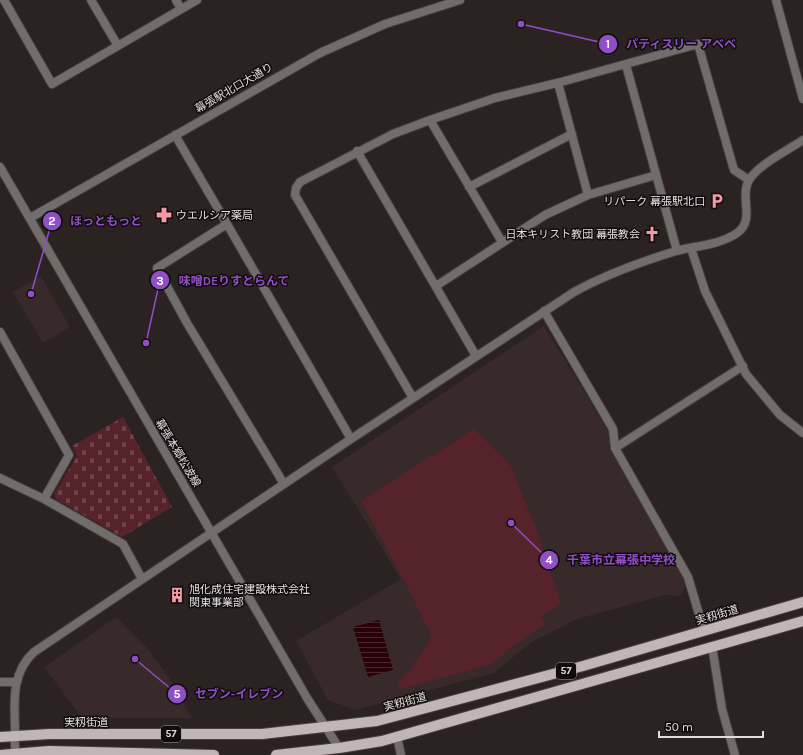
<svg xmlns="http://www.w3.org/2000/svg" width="803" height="755" font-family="Karla,'Noto Sans JP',sans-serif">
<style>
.built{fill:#38292a}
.cemetery{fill:url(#cemetery-stones)}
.pitch{fill:#57232a}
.water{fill:url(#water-rules)}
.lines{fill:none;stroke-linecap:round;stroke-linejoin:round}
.minor-casing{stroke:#484040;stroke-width:10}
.tertiary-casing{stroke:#484040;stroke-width:10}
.primary-casing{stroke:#484040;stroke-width:12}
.minor{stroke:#726d6d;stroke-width:8}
.tertiary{stroke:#726d6d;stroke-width:8}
.primary{stroke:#c1b6b6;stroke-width:10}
.labels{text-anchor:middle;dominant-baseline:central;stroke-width:3;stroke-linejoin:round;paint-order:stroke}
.shield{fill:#110c0d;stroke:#a49e9f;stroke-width:1}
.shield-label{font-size:10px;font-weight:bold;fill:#e3dddd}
.street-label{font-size:11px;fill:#e3dddd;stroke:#110c0d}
.poi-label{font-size:11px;fill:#e3dddd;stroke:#110c0d;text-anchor:end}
.leader{fill:none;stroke:#904fc5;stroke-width:1.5}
.callout-dot{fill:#904fc5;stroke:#110c0d;stroke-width:1.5}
.mark-label{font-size:12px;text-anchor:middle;font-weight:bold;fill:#fff}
.callout-label{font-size:12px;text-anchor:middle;font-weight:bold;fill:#904fc5;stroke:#110c0d;stroke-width:3;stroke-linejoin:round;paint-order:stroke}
</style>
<defs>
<pattern id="cemetery-stones" width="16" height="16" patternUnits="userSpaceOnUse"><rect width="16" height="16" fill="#57232a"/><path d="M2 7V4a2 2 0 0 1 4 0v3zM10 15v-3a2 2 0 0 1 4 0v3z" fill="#6f4248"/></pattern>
<pattern id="water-rules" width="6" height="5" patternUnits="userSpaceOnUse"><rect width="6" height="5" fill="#280208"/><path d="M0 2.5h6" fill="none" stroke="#47262c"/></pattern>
</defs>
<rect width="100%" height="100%" fill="#2b2222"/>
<path class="built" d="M41,276l29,51 -27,16 -30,-51z
M544,326l64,104 6,23 74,129 -7,14 -16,-1 -88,24 -45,23 -38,31 -139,37 -27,-10 -32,-59 105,-62 -69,-112z
M116,617l32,32 22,30 22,39h-110l-38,-51z"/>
<path class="cemetery" d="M123,417l49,90 -50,30 -66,-38 -2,-5 23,-38 -5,-10z"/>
<path class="pitch" d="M474,429l37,37 26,65 24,73 -20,12 4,9 -20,12 -35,28 -90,24 -2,-4 7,-13 7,-2 1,-7 4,-1 14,-26 -25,-52 -45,-83z"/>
<path class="water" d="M379,620l14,50 -25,7 -15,-50z"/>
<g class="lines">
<defs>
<path id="minor" d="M4,0l48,84 145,-84
M91,0l27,46
M176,0l5,9
M776,0l27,99
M626,65l51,186
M558,83l30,112
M430,120l72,122
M175,135l52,89 -70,44 30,55 97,161
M357,151l119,205
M469,187l103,-53
M227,224l124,215
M691,248l14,43 41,83 34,41 23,18
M436,286l109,-71 43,-20 68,-20
M544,311l69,118 2,19 73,129 16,54
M0,332l69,123 -25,44
M413,398l-118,-203 1,-7 4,-6 93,-48 37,-14 65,-22 66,-16 137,-38 36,126 15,10
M615,448l128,-82
M0,478l44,21 79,45 19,35
M712,646l10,63 13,46
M0,682h16
M397,737l4,18
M16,755c-2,-9 -1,-19 -1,-28 -1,-27 -3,-55 19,-75l317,-213 223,-147c33,-18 66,-30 102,-41 19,-5 44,-6 61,-18 19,-13 2,-36 12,-53 9,-15 39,-30 54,-40"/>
<path id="tertiary" d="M0,167l307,531 32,50
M30,218l290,-165 65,-29 75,-24"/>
<path id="primary" d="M0,737l50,-3h212l115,-13 206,-55 220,-64
M0,755l49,-4 165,4
M276,755l63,-7 43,-7 421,-120"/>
</defs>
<use href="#minor" class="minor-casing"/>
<use href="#tertiary" class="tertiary-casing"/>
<use href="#primary" class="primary-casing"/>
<use href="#minor" class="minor"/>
<use href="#tertiary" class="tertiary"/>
<use href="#primary" class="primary"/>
</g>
<defs>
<symbol id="parking-bare" viewBox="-9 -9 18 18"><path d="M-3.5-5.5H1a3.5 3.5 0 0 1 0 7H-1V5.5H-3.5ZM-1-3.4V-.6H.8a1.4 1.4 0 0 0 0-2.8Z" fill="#f49aa2" stroke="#110c0d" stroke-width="2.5" paint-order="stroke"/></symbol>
<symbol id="pharmacy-bare" viewBox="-9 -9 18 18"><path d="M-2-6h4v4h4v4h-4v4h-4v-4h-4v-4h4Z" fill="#f49aa2" stroke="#110c0d" stroke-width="2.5" paint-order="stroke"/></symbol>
<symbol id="church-bare" viewBox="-9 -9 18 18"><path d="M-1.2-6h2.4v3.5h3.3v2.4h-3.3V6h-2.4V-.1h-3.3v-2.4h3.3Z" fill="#f49aa2" stroke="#110c0d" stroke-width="2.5" paint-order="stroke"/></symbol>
<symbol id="building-bare" viewBox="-9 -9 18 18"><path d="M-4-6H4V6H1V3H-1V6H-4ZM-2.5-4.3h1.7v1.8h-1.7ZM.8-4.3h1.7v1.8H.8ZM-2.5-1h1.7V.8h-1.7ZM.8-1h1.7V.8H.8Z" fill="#f49aa2" stroke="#110c0d" stroke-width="2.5" paint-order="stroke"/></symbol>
</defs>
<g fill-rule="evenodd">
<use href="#parking-bare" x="706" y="190" width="22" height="22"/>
<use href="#pharmacy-bare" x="153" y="204" width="22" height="22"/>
<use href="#church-bare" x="641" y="223" width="22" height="22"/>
<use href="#building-bare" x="166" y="584" width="22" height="22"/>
</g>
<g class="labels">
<g class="shield">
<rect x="556" y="663" width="20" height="16" rx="3"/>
<rect x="161" y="726" width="20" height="16" rx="3"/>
</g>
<g class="shield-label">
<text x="566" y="671">57</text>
<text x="171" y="734">57</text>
</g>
<g class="street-label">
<text transform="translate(234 88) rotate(-30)">幕張駅北口大通り</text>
<text transform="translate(178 453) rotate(59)">幕張本郷松波線</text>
<text transform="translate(717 615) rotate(-16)">実籾街道</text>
<text transform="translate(405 702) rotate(-15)">実籾街道</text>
<text x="86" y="722">実籾街道</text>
</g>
<g class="poi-label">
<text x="705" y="201">リパーク 幕張駅北口</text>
<text x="176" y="215" text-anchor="start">ウエルシア薬局</text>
<text x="640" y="234">日本キリスト教団 幕張教会</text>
<text x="189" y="589" text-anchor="start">旭化成住宅建設株式会社<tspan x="189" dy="13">関東事業部</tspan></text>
</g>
</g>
<path class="leader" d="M521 24L608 44M31 294L52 221M146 343L160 280M511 523L549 560M135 659L177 694"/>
<g class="callout-dot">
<circle cx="521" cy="24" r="4"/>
<circle cx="31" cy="294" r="4"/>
<circle cx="146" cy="343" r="4"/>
<circle cx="511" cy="523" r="4"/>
<circle cx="135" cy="659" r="4"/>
<circle cx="608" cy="44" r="10"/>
<circle cx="52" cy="221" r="10"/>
<circle cx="160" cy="280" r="10"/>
<circle cx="549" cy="560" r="10"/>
<circle cx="177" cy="694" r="10"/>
</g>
<g class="mark-label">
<text x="608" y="48">1</text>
<text x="52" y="225">2</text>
<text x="160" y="285">3</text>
<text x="549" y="564">4</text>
<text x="177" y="698">5</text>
</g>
<g class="callout-label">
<text x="681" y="48">パティスリー アベベ</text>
<text x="106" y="225">ほっともっと</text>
<text x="234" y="285">味噌DEりすとらんて</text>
<text x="621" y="564">千葉市立幕張中学校</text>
<text x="239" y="698">セブン-イレブン</text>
</g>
<path d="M659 731v6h104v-6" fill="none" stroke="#e3dddd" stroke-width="2"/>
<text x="665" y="731" font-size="12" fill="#e3dddd" stroke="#110c0d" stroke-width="3" paint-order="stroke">50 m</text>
</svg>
